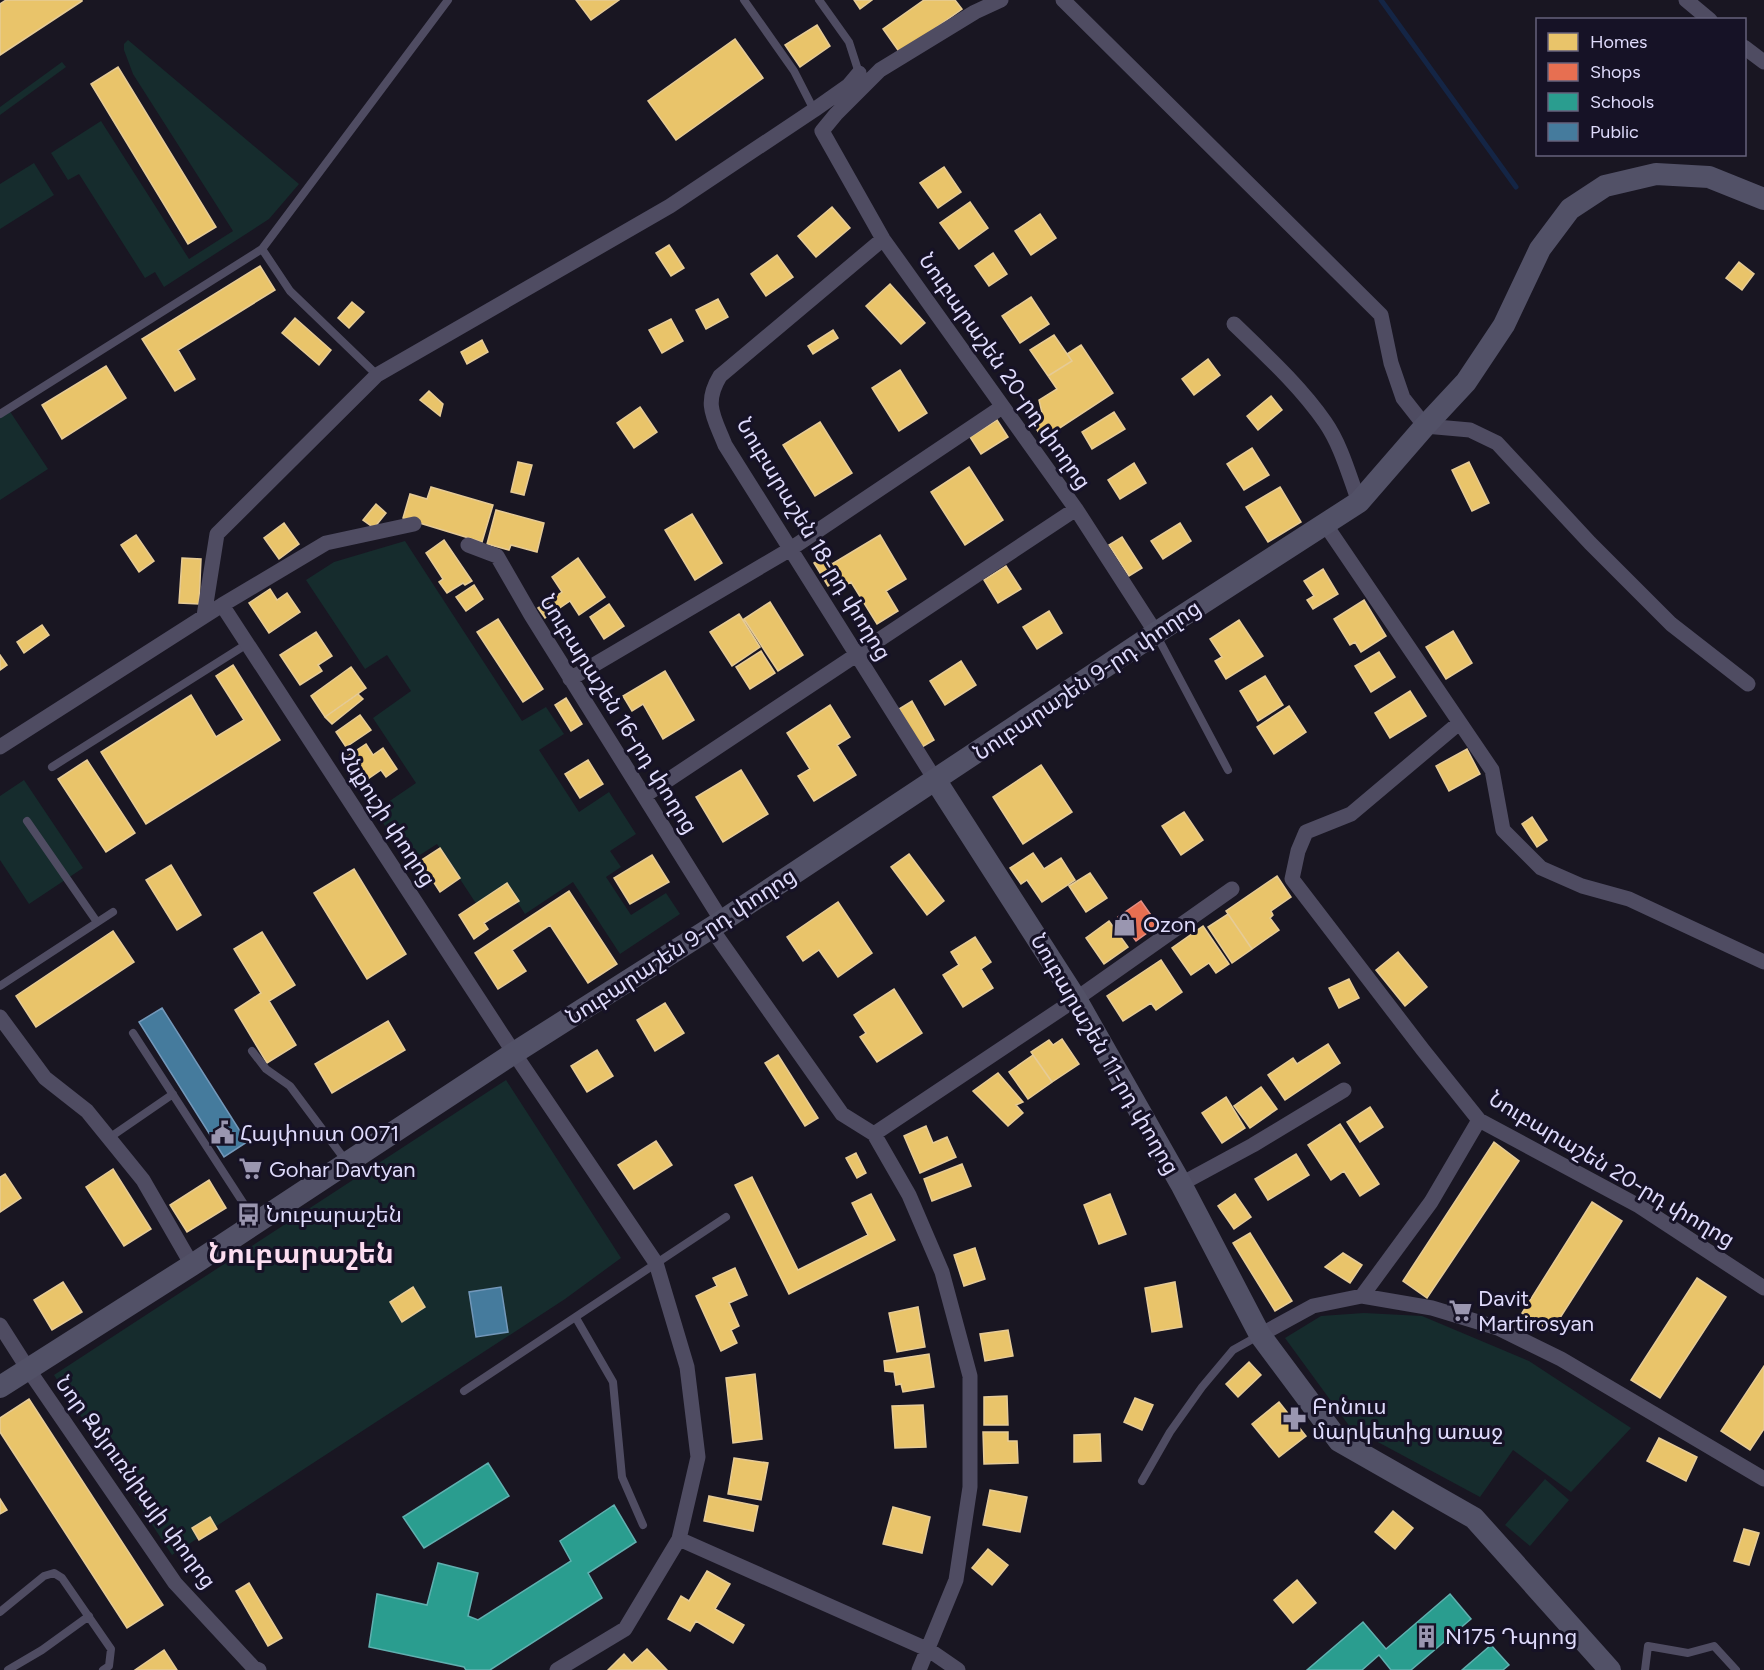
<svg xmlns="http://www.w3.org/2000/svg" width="1764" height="1670" font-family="Figtree,'Noto Sans Armenian',sans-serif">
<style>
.green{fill:#162c2d}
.homes{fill:#e9c46a;stroke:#e6cb96;stroke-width:1.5}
.shops{fill:#e76f51;stroke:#e58f84;stroke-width:1.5}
.schools{fill:#2a9d8f;stroke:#60b0b0;stroke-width:1.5}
.public{fill:#457b9d;stroke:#7398ba;stroke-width:1.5}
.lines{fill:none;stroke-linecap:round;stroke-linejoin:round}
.stream{stroke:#142545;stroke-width:5}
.lane{stroke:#4f4c62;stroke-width:8}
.street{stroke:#4f4c62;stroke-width:15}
.secondary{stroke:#525167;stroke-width:22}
.labels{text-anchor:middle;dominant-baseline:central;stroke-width:6;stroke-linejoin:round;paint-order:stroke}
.street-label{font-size:22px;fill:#dfdbfc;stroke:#161226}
.poi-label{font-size:22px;fill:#dfdbfc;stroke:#161226;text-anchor:start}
.district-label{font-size:28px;font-weight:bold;fill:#fcddf0;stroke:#161226}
</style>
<rect width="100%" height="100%" fill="#191622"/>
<path class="green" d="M128,40l171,144 -30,35 -105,68 -9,-15 -10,6 -66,-104 -11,6 -17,-27 50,-32 88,138 44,-28 -100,-157 -9,-24v-6z
M62,62l4,5 -66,48v-8z
M34,163l20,32 -54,34v-45z
M9,410l39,59 -48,31v-84z
M405,541l117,180 24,-14 18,27 -25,16 40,62 30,-20 27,42 -26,17 11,16 -15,10 25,38 35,-22 14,21 -60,40 -47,-72 -48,32 -18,-28 -30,19 -40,-61 -28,18 -34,-51 41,-28 -43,-65 38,-27 -24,-36 -22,14 -59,-89 28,-18z
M24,780l59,88 -54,36 -29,-44v-64z
M506,1080l115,178 -56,41 -393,256 -118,-180z
M1364,1313l58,3 107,45 102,67 -60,64 -58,-42 -33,47 -130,-70 -65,-89 36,-22z
M1545,1479l24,21 -39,46 -25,-21z"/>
<path class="homes" d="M6,0h76v1l-82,54v-51z
M576,0h43l-28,20z
M854,0h18l-12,9z
M924,0h31l7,9 -62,44 -17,-24z
M817,25l13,21 -30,21 -15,-22z
M735,39l28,39 -87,62 -28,-39z
M118,67l98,160 -28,17 -97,-160z
M944,167l17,25 -23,16 -18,-25z
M970,202l18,26 -29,21 -19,-26z
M832,207l18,21 -34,29 -18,-21z
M1040,214l16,24 -25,17 -16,-24z
M669,245l15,23 -13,8 -15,-23z
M993,253l14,21 -18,12 -14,-20z
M777,255l16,22 -27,19 -15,-22z
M1739,262l15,12 -12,16 -16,-12z
M260,266l15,24 -97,60 17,29 -20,12 -33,-52z
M890,284l35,39 -24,21 -35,-38z
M1031,297l18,27 -29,19 -18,-27z
M718,299l10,18 -22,12 -10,-19z
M352,302l12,10 -15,16 -11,-10z
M295,318l36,32 -12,15 -37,-32z
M671,319l12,22 -21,12 -13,-23z
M833,330l5,8 -25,16 -5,-8z
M1054,335l18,26 -24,15 -18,-26z
M482,340l6,12 -21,12 -6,-12z
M1081,345l32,48 -70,46 -10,-15 10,-7 -4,-17 18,-11 -9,-13 24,-15 -5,-7z
M1208,359l12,16 -26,20 -12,-16z
M106,366l20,32 -64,41 -20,-34z
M900,370l27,43 -28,18 -27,-43z
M429,391l14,13 -3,12 -20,-16z
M1271,396l11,14 -24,20 -11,-14z
M640,407l17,25 -23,16 -17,-25z
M1114,412l11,17 -33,20 -10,-17z
M997,420l11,17 -27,17 -11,-17z
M820,422l32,51 -37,23 -32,-51z
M1252,448l17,27 -25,15 -17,-26z
M518,462l14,3 -8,30 -13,-3z
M1469,462l20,41 -17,8 -20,-41z
M1134,463l12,20 -26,16 -12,-19z
M969,467l34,53 -38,25 -34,-53z
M431,487l62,18 -11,37 -79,-24 7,-24 17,5z
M1280,487l21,35 -33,20 -22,-35z
M376,504l10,9 -12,15 -11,-8z
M496,510l48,13 -7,29 -26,-7 -2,5 -22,-6z
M692,514l30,49 -27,17 -30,-50z
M284,523l15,21 -20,15 -15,-21z
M1180,523l11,18 -28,18 -12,-18z
M136,535l18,26 -15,11 -18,-27z
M880,535l26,44 -20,12 12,20 -21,13 -26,-42 -7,4 -4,-7 -12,7 -14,-23 8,-5 10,6z
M1122,537l20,31 -13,8 -20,-31z
M444,540l28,41 -7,4 -2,-2 -16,10 -8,-11 4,-3 -17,-26z
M182,558l19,1 -2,45 -20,-1z
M578,558l27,39 -26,18 -9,-14 -25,17 -7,-10 24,-16 -10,-15z
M1006,566l15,23 -23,14 -14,-23z
M1323,569l15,25 -25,15 -6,-9 7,-4 -10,-15z
M474,585l9,14 -17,12 -10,-14z
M270,589l7,11 10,-7 13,19 -31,21 -20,-30z
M1364,600l22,36 -25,16 -6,-10 -5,3 -16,-26z
M770,602l33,53 -25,16 -34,-52z
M609,604l15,22 -20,13 -14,-22z
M1049,611l13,22 -25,16 -14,-22z
M739,614l21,33 -28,19 -22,-34z
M498,619l45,70 -20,13 -46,-70z
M1239,620l24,36 -37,23 -11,-18 7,-4 -12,-18z
M42,625l7,10 -25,18 -7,-11z
M1453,631l19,32 -26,16 -20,-32z
M316,632l16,24 -14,9 4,6 -22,14 -20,-30z
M761,651l14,22 -25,16 -14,-22z
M1379,652l16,25 -24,15 -16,-26z
M0,655l7,10 -7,5z
M961,661l15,24 -31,20 -15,-24z
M233,665l47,75 -134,84 -45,-72 90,-57 25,42 28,-17 -28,-44z
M351,667l15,21 -41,29 -14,-21z
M665,671l29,49 -31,19 -20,-35 -11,7 -9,-15z
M1265,676l18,29 -25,16 -18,-30z
M1410,691l16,25 -36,22 -15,-25z
M358,694l5,5 -31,25 -7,-7z
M566,698l16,26 -11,7 -16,-26z
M912,701l22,39 -12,7 -23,-38z
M830,705l20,32 -13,8 19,30 -42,26 -16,-25 12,-7 -23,-36z
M1289,706l17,26 -32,22 -17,-27z
M360,715l11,15 -25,17 -10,-15z
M366,744l7,11 10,-7 14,21 -11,8 -5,-7 -19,13 -17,-25z
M1467,749l13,25 -31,17 -13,-25z
M87,760l48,73 -29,19 -48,-73z
M588,760l15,24 -23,14 -15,-24z
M1041,765l31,47 -49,32 -30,-47z
M741,770l27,44 -45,28 -27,-45z
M1184,812l19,28 -22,15 -19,-29z
M1532,817l15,23 -10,7 -15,-23z
M440,848l20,30 -20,14 -20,-31z
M1033,853l11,16 17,-11 14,22 -33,22 -15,-22 -6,4 -11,-16z
M909,854l35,47 -17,14 -36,-48z
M652,855l17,27 -39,22 -16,-26z
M171,865l30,50 -24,15 -31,-50z
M354,869l52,85 -39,25 -53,-86z
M1090,873l17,25 -21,14 -17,-26z
M1277,876l14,21 -20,14 2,4 -3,3 9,12 -27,19 -26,-38z
M507,883l12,18 -35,22 4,6 -14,10 -15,-24z
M569,891l48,73 -29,19 -38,-58 -38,25 14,21 -28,18 -23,-36z
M838,902l34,51 -34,24 -19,-27 -16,11 -16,-24z
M1228,914l24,35 -20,14 -24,-36z
M1109,921l19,26 -24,17 -18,-26z
M1203,926l26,38 -13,9 -7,-10 -18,12 -19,-27z
M113,931l21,31 -98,65 -20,-31z
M262,932l33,53 -26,16 27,44 -29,18 -32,-53 26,-17 -27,-44z
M975,937l16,25 -10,7 12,19 -30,19 -20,-32 16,-10 -8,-13z
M1398,952l29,35 -22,19 -29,-36z
M1161,960l21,32 -26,18 -5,-7 -28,18 -16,-25z
M1349,979l10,19 -20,10 -10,-20z
M894,989l28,44 -45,29 -17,-25 6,-4 -12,-18z
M665,1003l19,30 -29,18 -18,-31z
M388,1021l17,29 -73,43 -17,-29z
M1062,1039l17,25 -27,18 -21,-30 18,-12 4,5z
M1328,1044l12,19 -55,37 -17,-25 25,-17 4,6z
M597,1050l16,26 -26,16 -16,-26z
M778,1055l40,63 -13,8 -40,-63z
M1033,1055l19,27 -24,17 -19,-27z
M998,1073l25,29 -7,3 7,8 -15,13 -35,-35z
M1261,1087l16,22 -27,19 -16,-22z
M1226,1097l19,31 -23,15 -20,-30z
M1370,1107l13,20 -23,15 -13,-20z
M1340,1124l39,60 -19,12 -16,-25 -13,9 -23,-35z
M926,1126l7,17 14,-6 9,20 -36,16 -16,-37z
M656,1141l16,24 -38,24 -16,-24z
M1494,1142l25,19 -92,137 -24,-17z
M856,1153l10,20 -9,5 -11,-20z
M1296,1154l13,21 -41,25 -13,-21z
M962,1164l9,22 -39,15 -8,-22z
M113,1169l38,60 -27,17 -38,-59z
M5,1174l16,24 -21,14v-35z
M752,1177l46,93 70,-35 -16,-32 19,-9 24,46 -106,54 -54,-109z
M209,1180l17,28 -39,24 -17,-27z
M1110,1194l16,40 -27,10 -15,-39z
M1235,1194l16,23 -17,12 -16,-23z
M1592,1202l30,19 -71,111 -29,-19z
M1250,1233l42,68 -17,10 -42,-68z
M975,1248l10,31 -21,7 -10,-31z
M1343,1253l19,12 -12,18 -25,-16z
M735,1268l12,27 -18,8 10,23 -8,4 6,13 -16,8 -25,-55 21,-10 -4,-8z
M1697,1278l29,19 -66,101 -29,-18z
M63,1282l19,30 -30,18 -18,-30z
M1175,1282l7,45 -30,5 -7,-44z
M413,1287l12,20 -23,15 -12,-20z
M918,1307l7,40 -28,5 -8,-39z
M1008,1330l5,26 -28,5 -5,-27z
M929,1354l5,33 -31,5 -2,-8 -5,1 -2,-13 -9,-1 -1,-10z
M1249,1362l12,13 -23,22 -12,-13z
M1764,1366v63l-14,21 -29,-19z
M755,1374l7,65 -29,4 -7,-65z
M1007,1396l1,29h-24v-28z
M1135,1398l18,7 -11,25 -18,-8z
M29,1399l134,206 -36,23 -127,-196v-14z
M1279,1402l27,34 -27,21 -27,-33z
M923,1405l3,42 -31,1 -3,-42z
M983,1432h25v9h9l1,22 -34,1z
M1100,1434l1,27 -27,1v-27z
M1659,1438l38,19 -11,24 -39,-20z
M734,1458l34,5 -7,37 -33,-6z
M990,1490l37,7 -7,35 -37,-7z
M709,1496l49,10 -5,25 -49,-10z
M0,1499l7,11 -7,4z
M893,1507l37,10 -8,36 -39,-9z
M1393,1511l20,17 -18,21 -20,-17z
M210,1517l7,12 -18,11 -7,-12z
M1744,1529l15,4 -10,32 -15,-4z
M988,1549l20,16 -16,20 -20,-17z
M707,1571l23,13 -15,25 29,16 -11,18 -37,-22 -6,10 -22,-12 13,-23 8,5z
M1297,1580l19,23 -23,20 -19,-23z
M249,1583l33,55 -14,8 -32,-55z
M647,1649l20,21h-59l16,-16 8,9z
M164,1650l13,20h-42z"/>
<path class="shops" d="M1141,901l17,24 -22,16 -18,-24z"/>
<path class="schools" d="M488,1463l21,33 -85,52 -21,-31z
M614,1505l22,37 -48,31 14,25 -112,72h-24l-2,-3 -95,-20 8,-53 50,11 11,-42 40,10 -10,43 10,4 93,-59 -11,-20z
M1450,1594l21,25 -60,51h-20l-12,-15 -17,15h-55l56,-48 23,27z
M1491,1645l18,20 -6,5h-41z"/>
<path class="public" d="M162,1008l85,134 -23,15 -85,-135z
M501,1287l7,45 -32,5 -7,-45z"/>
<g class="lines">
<path class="stream" d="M1381,0l135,187"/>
<path class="lane" d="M744,0l50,71 20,39
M819,0l30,42 10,31
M262,249l28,42 87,84
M0,414l262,-165 186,-249
M1157,636l71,134
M52,767l195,-123
M27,821l70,101
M0,986l113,-74
M133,1033l122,188
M252,1051l14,18 24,17 56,75
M109,1138l64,-44
M576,1318l37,64 9,95 21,48
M464,1391l262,-174
M1142,1481l28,-49 32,-45 31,-37 25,-14
M0,1612l44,-36 10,-3 8,5 49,71 -2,17 -6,4
M8,1670l34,-20 47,-34
M1645,1670l3,-24 40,7 26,-7 22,24"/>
<path class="street" d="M1001,0l-26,12 -95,58 -44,44 -14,17 61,108 193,270 80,124
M1063,0l318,315 10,48 12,35 22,28 45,4 27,13 93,100 81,81 77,60
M1686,0l24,20
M1744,47l20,15
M883,239l-163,137c-17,28 -6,41 5,69l211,336
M1234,324c32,31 66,62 91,98 16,23 24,53 34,80
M1325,524l167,246 11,60 38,38 41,18 47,13 135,63
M468,545l29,11 34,59 191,306
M222,605l292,448 142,210 31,104 11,90 -19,82 -54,90 -68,41
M204,616l13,-82 160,-159 293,-169 144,-96 34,-24 11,-13
M570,679l219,-129 213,-143
M1459,723l-108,91 -45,18 -8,19 -6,28 131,171 56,70 160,86 125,82
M0,747l222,-142 104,-62 88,-19
M644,796l432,-287
M711,928l131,186 32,20 35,61 33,77 28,104v111l-14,93 -37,90
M0,1017l45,61 42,33 56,69 49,85
M874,1134l202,-135 156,-110
M1181,1184l72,-39 91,-55
M1362,1296l69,-94 48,-82
M0,1325l28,44 147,214 79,85 5,2
M1260,1335l53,-29 49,-10 70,12 66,20 63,31 203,120
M679,1539l250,111 29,20"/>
<path class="secondary" d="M936,781l140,218 105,185 79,151 79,106 135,77 136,152
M0,1387l192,-122 322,-212 208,-132 434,-288 203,-131 66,-76 41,-44 38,-57 36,-76 30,-40 35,-23 51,-12 53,3 55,22"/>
</g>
<defs>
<symbol id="shop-bare" viewBox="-9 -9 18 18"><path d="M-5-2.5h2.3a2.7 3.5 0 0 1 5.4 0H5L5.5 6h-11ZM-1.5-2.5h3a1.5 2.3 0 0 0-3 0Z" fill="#9a96b0" stroke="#161226" stroke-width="2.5" paint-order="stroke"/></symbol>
<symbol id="civic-bare" viewBox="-9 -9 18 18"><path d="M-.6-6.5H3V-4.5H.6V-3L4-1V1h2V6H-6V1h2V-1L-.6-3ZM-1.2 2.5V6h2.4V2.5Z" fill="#9a96b0" stroke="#161226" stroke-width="2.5" paint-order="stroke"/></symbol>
<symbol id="supermarket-bare" viewBox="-9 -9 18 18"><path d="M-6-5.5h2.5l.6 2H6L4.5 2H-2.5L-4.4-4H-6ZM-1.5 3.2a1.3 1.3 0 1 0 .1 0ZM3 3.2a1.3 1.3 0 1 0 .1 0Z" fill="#9a96b0" stroke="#161226" stroke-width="2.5" paint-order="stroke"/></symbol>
<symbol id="bus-bare" viewBox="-9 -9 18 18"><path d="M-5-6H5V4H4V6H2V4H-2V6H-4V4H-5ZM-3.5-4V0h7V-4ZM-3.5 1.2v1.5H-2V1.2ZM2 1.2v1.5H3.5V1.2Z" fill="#9a96b0" stroke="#161226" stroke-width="2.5" paint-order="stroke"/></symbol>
<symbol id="pharmacy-bare" viewBox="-9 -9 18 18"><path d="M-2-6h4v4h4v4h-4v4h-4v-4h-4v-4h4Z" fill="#9a96b0" stroke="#161226" stroke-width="2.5" paint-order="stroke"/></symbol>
<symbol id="building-bare" viewBox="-9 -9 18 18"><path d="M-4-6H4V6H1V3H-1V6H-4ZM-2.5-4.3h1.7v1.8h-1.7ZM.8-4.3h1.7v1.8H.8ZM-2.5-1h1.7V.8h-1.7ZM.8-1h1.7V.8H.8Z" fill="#9a96b0" stroke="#161226" stroke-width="2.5" paint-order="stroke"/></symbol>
</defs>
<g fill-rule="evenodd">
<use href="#shop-bare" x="1108" y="908" width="33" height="33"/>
<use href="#civic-bare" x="206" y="1116" width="33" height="33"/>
<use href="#supermarket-bare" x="234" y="1152" width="33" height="33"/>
<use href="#bus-bare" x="232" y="1198" width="33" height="33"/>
<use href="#supermarket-bare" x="1444" y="1294" width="33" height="33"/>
<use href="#pharmacy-bare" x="1278" y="1402" width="33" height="33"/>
<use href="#building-bare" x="1410" y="1620" width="33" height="33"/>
</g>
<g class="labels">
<g class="street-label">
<text transform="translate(1005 371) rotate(55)">Նուբարաշեն 20-րդ փողոց</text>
<text transform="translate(814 539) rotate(59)">Նուբարաշեն 18-րդ փողոց</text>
<text transform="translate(1087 680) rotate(-34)">Նուբարաշեն 9-րդ փողոց</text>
<text transform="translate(619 714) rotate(58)">Նուբարաշեն 16-րդ փողոց</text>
<text transform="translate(387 817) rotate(57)">Չնքուշի փողոց</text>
<text transform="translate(681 946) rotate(-33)">Նուբարաշեն 9-րդ փողոց</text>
<text transform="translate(1105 1054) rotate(60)">Նուբարաշեն 11-րդ փողոց</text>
<text transform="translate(1612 1169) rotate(31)">Նուբարաշեն 20-րդ փողոց</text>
<text transform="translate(136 1482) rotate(54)">Նոր Զմյուռնիայի փողոց</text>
</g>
<g class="poi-label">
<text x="1143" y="924">Ozon</text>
<text x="240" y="1133">Հայփոստ 0071</text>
<text x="269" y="1169">Gohar Davtyan</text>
<text x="266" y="1214">Նուբարաշեն</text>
<text x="1478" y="1298">Davit<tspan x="1478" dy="25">Martirosyan</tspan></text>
<text x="1312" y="1406">Բոնուս<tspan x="1312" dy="25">մարկետից առաջ</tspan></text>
<text x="1445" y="1636">N175 Դպրոց</text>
</g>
<g class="district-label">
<text x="301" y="1253">Նուբարաշեն</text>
</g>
</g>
<rect x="1536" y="18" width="210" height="138" fill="#161226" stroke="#66627c" stroke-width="1.5"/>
<rect x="1548" y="33" width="30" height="18" fill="#e9c46a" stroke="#66627c" stroke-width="1.5"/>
<text x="1590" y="48" font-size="18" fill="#dfdbfc">Homes</text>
<rect x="1548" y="63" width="30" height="18" fill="#e76f51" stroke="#66627c" stroke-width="1.5"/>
<text x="1590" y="78" font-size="18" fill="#dfdbfc">Shops</text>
<rect x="1548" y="93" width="30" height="18" fill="#2a9d8f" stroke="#66627c" stroke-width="1.5"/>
<text x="1590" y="108" font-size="18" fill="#dfdbfc">Schools</text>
<rect x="1548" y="123" width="30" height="18" fill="#457b9d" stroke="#66627c" stroke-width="1.5"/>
<text x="1590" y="138" font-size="18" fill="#dfdbfc">Public</text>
</svg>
